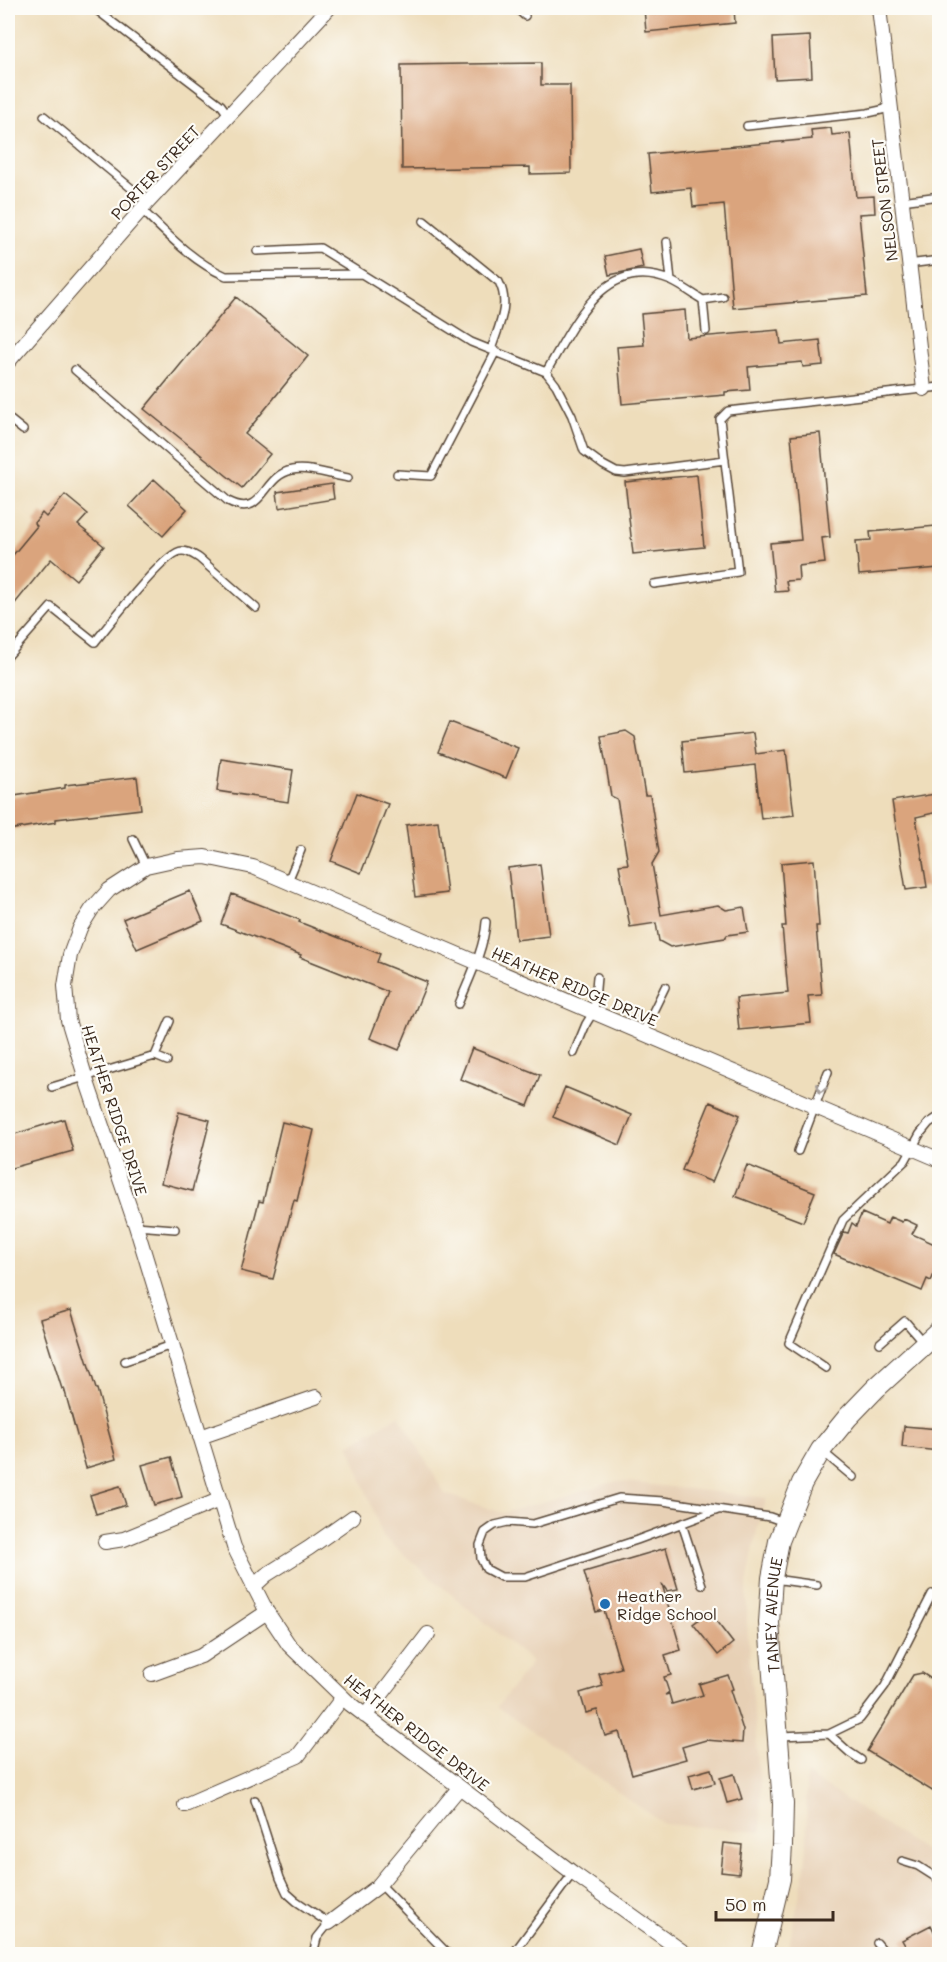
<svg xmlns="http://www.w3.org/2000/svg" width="947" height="1962" font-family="Mali,sans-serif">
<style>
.built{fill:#e7d0b5}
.building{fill:#daa47d}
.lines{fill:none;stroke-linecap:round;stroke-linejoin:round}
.lane-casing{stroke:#564536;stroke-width:10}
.street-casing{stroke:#564536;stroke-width:16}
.secondary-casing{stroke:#564536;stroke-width:22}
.lane{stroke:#fff;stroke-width:7}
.street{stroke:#fff;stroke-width:14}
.secondary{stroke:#fff;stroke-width:20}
.oneway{stroke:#a79f9a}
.poi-dot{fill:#1f6fb2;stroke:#fdfcf7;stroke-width:2}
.labels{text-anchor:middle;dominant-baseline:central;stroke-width:4.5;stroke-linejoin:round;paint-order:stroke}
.street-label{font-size:16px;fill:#3b2a1e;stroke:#fdfcf7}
.poi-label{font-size:16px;fill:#3b2a1e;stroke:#fdfcf7;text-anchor:start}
</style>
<rect width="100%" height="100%" fill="#fdfcf7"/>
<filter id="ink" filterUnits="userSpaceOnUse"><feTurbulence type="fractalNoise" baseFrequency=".0167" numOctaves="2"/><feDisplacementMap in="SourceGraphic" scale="12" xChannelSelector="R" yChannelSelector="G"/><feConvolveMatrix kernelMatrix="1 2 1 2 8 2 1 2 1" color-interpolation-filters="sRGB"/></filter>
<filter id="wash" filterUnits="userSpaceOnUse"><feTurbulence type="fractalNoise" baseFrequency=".008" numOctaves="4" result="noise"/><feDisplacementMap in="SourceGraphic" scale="24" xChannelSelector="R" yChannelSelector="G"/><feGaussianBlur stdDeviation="1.35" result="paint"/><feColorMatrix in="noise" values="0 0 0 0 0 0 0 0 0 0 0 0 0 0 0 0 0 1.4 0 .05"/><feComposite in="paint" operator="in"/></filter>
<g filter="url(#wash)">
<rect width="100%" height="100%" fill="#edb"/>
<path class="built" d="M399,1415l46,79 58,19 114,-32 150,17 -10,32 -10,54v41l13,163 1,44 -97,-8 -167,-117 35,-45 -149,-125 -34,-92z
M806,1774l133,86v94h-152l17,-80 3,-27z"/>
<g id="blocks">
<path class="building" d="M644,8h90l1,15 -89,9z
M810,36l2,41 -37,2 -2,-41z
M541,63v22h29l1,88 -41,1v-7l-128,2 -1,-104z
M831,128l1,7 18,-2 6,64 18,-1 1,17 -16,1 8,82 -134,12 -9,-104 -31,3 -2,-19 -39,4 -4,-38 164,-15 -1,-9z
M639,249l4,19 -34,7 -4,-19z
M236,297l72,59 -63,78 25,20 -28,34 -98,-79z
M685,310l2,28 92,-8 2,14 39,-4 3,25 -20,2 -1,-5 -54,5 2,23 -25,2v3l-103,9 -5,-57 27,-2 -3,-31z
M820,433l10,104 -8,1 3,25 -27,3 1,14 -13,1 2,10 -13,1 -5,-49 31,-3 -10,-104z
M697,475l7,72 -71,7 -8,-72z
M154,479l33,30 -24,27 -34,-30z
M332,484l2,15 -55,9 -2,-16z
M65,495l23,19 -10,11 26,21 -28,34 -25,-21 -43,53v-51l29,-35 -3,-3 8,-10 4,4z
M936,526l1,6h2v36l-80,7 -3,-34 15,-1 -1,-8z
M450,722l68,26 -12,30 -68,-26z
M626,731l9,6 10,58h5l9,57 -7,12 9,51 57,-10 8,5 18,-3 4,25 -21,3 -2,3 -55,9 -11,-6 -3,-18 -26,4 -11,-62 9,-1 -11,-65 -6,-3 -10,-60z
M753,733l3,21 30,-4 8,65 -33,4 -6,-54 -70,8 -3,-32z
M221,759l72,11 -5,32 -71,-11z
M137,777l4,32 -85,10v3l-48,8v-33l57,-9v-3z
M357,793l31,11 -27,69 -30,-12z
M935,794l3,18 -22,5 11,70 -21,3 -14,-89z
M438,821l9,72 -32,4 -9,-72z
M814,860l5,66h-3l6,69 -14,1 3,27 -72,7 -3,-32 52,-5 -6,-67h4l-5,-63z
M540,864l9,72 -33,4 -8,-72z
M190,891l13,30 -66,28 -14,-30z
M232,894l68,26 -1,2 81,32 -3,8 50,20 -28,68 -29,-12 18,-46 -88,-35 1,-2 -80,-31z
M472,1048l68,27 -12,31 -68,-27z
M565,1087l67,28 -12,30 -67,-28z
M710,1102l30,13 -28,67 -30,-12z
M179,1112l31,8 -18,71 -31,-8z
M64,1119l9,32 -65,18v-33z
M282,1122l32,8 -17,71 -3,-1 -21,79 -32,-8 18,-70 4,1z
M747,1165l68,27 -12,30 -68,-26z
M862,1213l25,11 3,-7 12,5 2,-3 13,6 -5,9 27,12v25l-3,-1 -5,11 -4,-2 -5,12 -88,-37 10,-22 4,1 4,-10 4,3z
M71,1310l25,79h1l19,70 -30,9 -22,-80 -2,1 -22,-70z
M904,1426l35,3v22l-37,-4z
M171,1457l11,40 -28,8 -12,-40z
M120,1486l6,19 -30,9 -6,-19z
M666,1548l12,41 -11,2 -5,-7 19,66 -16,5 6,20 -7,2 5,15 -4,3 4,-1 3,10 31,-9 -4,-11 29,-9 5,14 -3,1 13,40 -1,13 -36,-3 -24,7 4,12 -54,15 -13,-42 -14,4 -8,-26 -11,3 -6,-20 23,-7 -4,-12 22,-6 -17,-58 -8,2 -12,-40z
M709,1612l24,31 -15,12 -25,-31z
M922,1673l17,11v99l-5,9 -67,-41 46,-76z
M711,1769l4,14 -22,6 -4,-14z
M734,1774l8,25 -15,4 -7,-25z
M724,1843l18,2 -3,29 -18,-2z
M931,1925l8,17v12h-29l-8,-14z"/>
</g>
</g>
<g filter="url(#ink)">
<use href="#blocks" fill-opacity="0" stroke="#564536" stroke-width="1.5"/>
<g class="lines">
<defs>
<path id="lane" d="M94,8l127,97 8,11
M516,8l9,8
M44,116l104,86
M747,126l121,-13 22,-5
M901,201l39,-5
M141,209c26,25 52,53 85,67l135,-2
M424,221l75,61c12,23 -1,45 -8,68
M667,242l4,39
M257,251l63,-3 151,94 75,30 10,13 16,31 12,35 19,14 13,7 9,1 100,-13
M908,264l32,-4
M703,300l20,-3
M75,370l153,131c36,19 33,-25 64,-31 17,-3 39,5 56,8
M546,372c27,-45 58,-120 125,-91 11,5 22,13 32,19l3,31
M8,418l15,12
M397,474l34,2 65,-125
M654,584l84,-12 -18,-153 8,-8 212,-24
M8,656l43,-49 44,35c13,-16 70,-91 87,-91 7,0 12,4 17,7l57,50
M133,839l13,27
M288,881l13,-31
M459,1004c10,-25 25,-54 27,-82
M643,1032l22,-45
M574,1053l12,-29 8,-13 3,-34
M155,1056l15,-35
M52,1087l103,-31 12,5
M798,1151l30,-79
M136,1226l39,3
M880,1343l25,-22 18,21
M125,1361l47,-16
M826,1368l-37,-25 54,-123 62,-59 15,-27 9,-11 11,-7
M823,1452l30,25
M718,1510l-81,30 -112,37h-24l-15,-8 -5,-10 -1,-14 5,-13 10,-7 13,-3 25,2 86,-26 44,3 107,16 14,5
M682,1524l20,61
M774,1579l43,6
M829,1734l20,18 12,8
M780,1736l49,-2 31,-15 25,-33 47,-92
M255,1800l25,78 7,15 9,8 33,22 -12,15 -4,16
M937,1802l3,-3
M902,1861l16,5 22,14
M380,1884l68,70
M877,1943l9,11
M513,1954l60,-81"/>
<path id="street" d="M879,8l45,381
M8,362l140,-160 181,-194
M200,1437l116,-40
M105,1542l19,-3 95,-39
M253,1587l13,-12 43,-27 44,-31
M152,1674l49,-18 66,-44
M365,1716l63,-82
M185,1805l113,-49 45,-59
M329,1923l48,-36 82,-99
M686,1954l-113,-81 -223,-169 -61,-59 -22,-33 -33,-65 -98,-321 -51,-150 -17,-56 -3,-34 5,-31 10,-27 12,-19 17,-19 37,-24 32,-7 27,-2 48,10 687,293"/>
<g id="secondary">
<path id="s1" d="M762,1954l18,-75 2,-34 1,-41 -14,-181 3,-45 7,-37 23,-58 19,-33 27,-33 28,-29 64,-58"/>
</g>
</defs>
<use href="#lane" class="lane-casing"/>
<use href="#street" class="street-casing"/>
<use href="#secondary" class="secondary-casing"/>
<use href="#lane" class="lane"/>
<use href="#street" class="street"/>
<use href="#secondary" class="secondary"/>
</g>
<defs><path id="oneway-chevron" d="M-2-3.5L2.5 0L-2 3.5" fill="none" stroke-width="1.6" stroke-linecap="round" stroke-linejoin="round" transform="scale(1.5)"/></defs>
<use class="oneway" href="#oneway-chevron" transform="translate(821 1089) rotate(111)"/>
</g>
<circle class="poi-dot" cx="605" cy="1604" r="6"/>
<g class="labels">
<g class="street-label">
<text transform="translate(155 172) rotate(-47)">PORTER STREET</text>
<text transform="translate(884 200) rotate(-97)">NELSON STREET</text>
<text transform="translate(575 986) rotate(23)">HEATHER RIDGE DRIVE</text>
<text transform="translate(115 1110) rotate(72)">HEATHER RIDGE DRIVE</text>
<text stroke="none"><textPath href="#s1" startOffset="342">TANEY AVENUE</textPath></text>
<text transform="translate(417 1732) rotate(38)">HEATHER RIDGE DRIVE</text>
</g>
<g class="poi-label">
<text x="617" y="1595">Heather<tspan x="617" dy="18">Ridge School</tspan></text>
</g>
</g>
<rect width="947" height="1962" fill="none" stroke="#fdfcf7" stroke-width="30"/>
<path d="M716 1911v9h117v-9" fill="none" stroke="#3b2a1e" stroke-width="3"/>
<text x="725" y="1911" font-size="18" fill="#3b2a1e" stroke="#fdfcf7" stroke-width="4.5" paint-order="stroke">50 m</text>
</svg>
